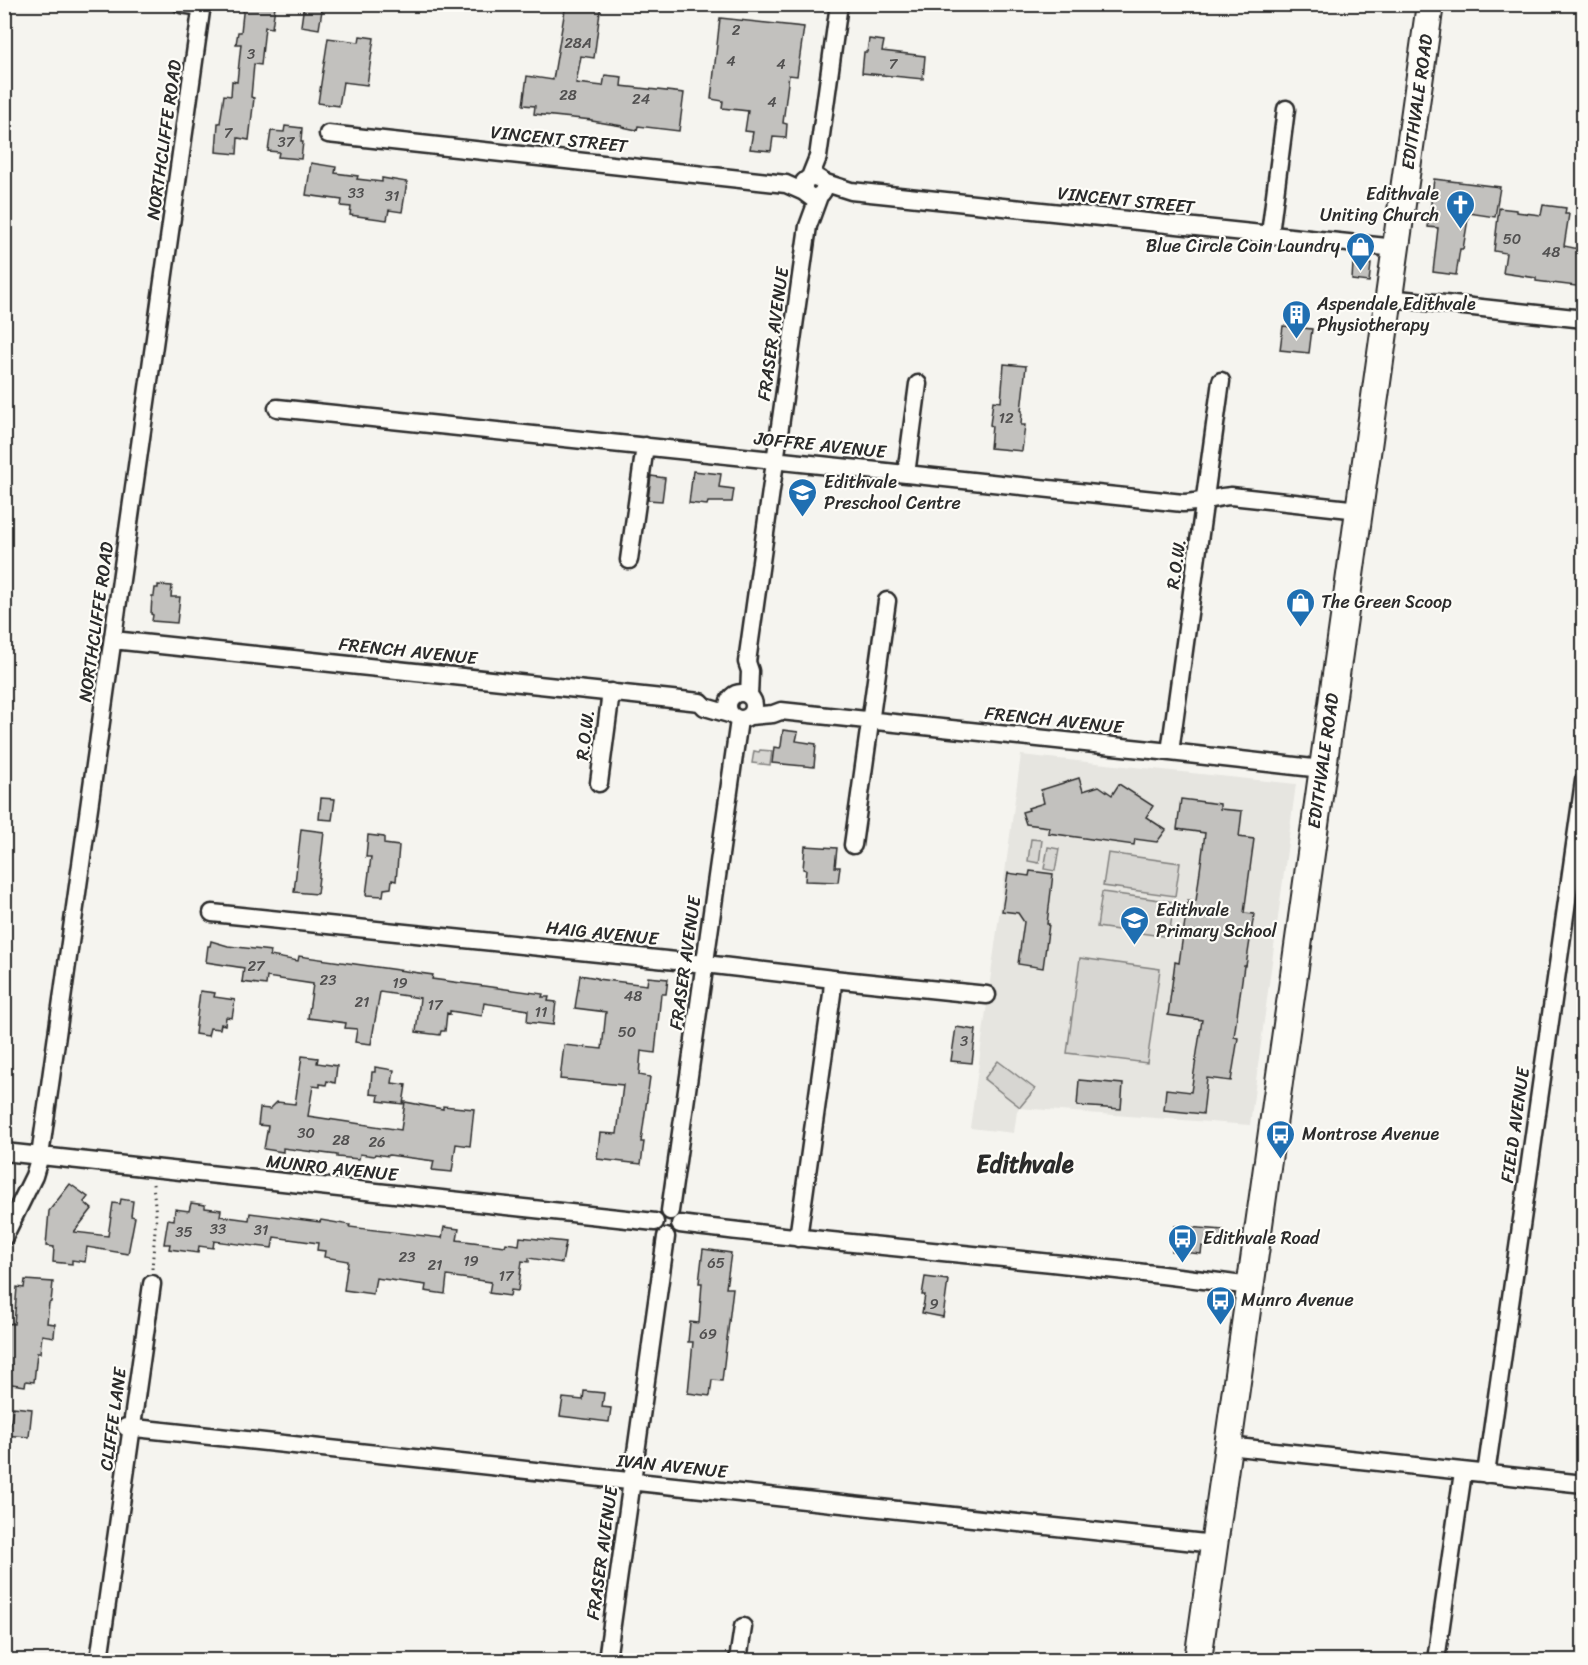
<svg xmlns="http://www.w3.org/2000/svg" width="1588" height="1665" font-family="Sriracha,sans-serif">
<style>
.built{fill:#e6e5e0}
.green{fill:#d7d6d2;stroke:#81807e;stroke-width:1.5}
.building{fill:#c2c1be;stroke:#2b2b2b;stroke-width:1.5}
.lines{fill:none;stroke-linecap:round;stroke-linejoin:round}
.minor-casing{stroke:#2b2b2b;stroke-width:21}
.highway-casing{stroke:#2b2b2b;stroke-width:30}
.path{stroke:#2b2b2b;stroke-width:3;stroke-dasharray:1.5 4.5;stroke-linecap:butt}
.minor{stroke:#fdfcf7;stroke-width:16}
.highway{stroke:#fdfcf7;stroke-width:26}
.labels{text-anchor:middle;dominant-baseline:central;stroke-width:4.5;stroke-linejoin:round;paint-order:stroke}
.number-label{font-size:15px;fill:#515050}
.street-label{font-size:18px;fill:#2b2b2b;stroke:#fdfcf7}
.poi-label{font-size:18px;fill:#2b2b2b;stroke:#fdfcf7;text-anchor:start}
.district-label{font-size:24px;font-weight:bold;fill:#2b2b2b;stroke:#fdfcf7}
</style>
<rect width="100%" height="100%" fill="#f5f4ef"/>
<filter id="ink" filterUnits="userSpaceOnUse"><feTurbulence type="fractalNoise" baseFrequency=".0167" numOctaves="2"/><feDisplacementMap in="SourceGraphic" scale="12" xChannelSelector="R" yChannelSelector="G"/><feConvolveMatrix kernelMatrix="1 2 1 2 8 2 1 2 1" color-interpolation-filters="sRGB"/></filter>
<g filter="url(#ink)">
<path class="built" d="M1021,755l275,29 -46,341 -231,-17 -2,3 -3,22 -44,-5z"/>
<path class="green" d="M760,750l12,1 -2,14 -18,-2 2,-12 5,1z
M1031,839l11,1 -3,23 -11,-2z
M1048,847l11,2 -4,22 -11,-2z
M1108,853l72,10 -5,33 -72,-10z
M1102,892l72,10 -5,35 -72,-10z
M1080,958l80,11 -13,94 -80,-10z
M998,1061l37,28 -15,18 -36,-28z"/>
<path class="building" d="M244,4l31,2 -3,22 -7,-1 -4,38 -7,-1 -3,33 3,1 -5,42 -11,-2 -1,16 -21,-2 2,-29h2l4,-28 7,1 1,-15 5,1 4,-38h-5l2,-12h3z
M304,4h19l-4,25 -18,-3z
M566,4h35l-7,54 -13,-2 -5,27 27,3 2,-11 17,2 -1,9 63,7 -5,38 -41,-5 -1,4 -15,-3v-1l-30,-5v-1l-58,-6 1,-8 -12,-1 4,-29 26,4z
M720,18l84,9 -7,49 -8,-1 -6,48 4,1 -1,14 -13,-1 -2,14 -21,-2 3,-17 -8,-1 3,-20 -26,-3 1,-7 -12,-2z
M360,36l14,2 -7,47 -24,-3 -4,24 -21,-3 10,-65 31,4z
M869,39l15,2 -2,10 43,5 -2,23 -61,-6 2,-21h3z
M285,126l17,2 -1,14h2l-2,17 -23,-2 1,-5 -11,-1 3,-20 13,1z
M311,163l25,4 -1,6 23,3 -1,3 25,3v-4l25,4 -5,30 -13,-2 -2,10 -37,-5 1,-8 -10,-1 1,-6 -36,-5z
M1434,179l66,8 -5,30 -26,-4 -6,36h-3l-4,26 -23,-3 5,-44 -10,-1z
M1543,205l23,3 -1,6h4l-5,32 20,4v37l-48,-6v-3l-33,-5 3,-20 -12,-2 5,-43 17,2v2l25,3z
M1353,263l18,1 -2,18 -17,-2z
M1283,326l29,3 -3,24 -29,-3z
M1004,364l22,2 -5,45h1l-1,14h4l-3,26 -32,-3 2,-22 -2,-1 3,-24 8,1z
M693,471l28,3 -2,13 15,2 -2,13h-24l-1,3 -18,-2z
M651,476l14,2 -3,23 -14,-1z
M158,585l14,1 -1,11h9l-3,26 -25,-2 1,-6 -2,-1 1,-18h2l1,-8h3z
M783,730l15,2 -2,9 20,3 -2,23 -42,-4 2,-16 6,1 1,-2z
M1079,778l4,13 16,-5 13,9 7,-11 34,22 -7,11 20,13 -9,12 -22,-3 -1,6 -86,-12 1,-6 -23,-3 -4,-12 7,-2 -1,-2 16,-5 -3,-13z
M321,798l14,1 -3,21 -13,-1z
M1181,799l39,5v5l22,2 -3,26 15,2 -10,74 10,1 -8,52h-2l-10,71 4,1 -7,43 -24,-3 -4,36 -39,-4 2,-21 25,3 11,-72 -34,-5 7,-53 4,1 9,-63 8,1 9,-68 -28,-4z
M301,829l23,3 -7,62 -23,-2z
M368,835l16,2v7l15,2 -3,35 -4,-1 -1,8 -7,1 -1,7 -17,-1 5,-38h-5z
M805,846l32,2 -2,19h5l-2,15 -33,-1 1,-11 -3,-1z
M1030,871l23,3 -6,50h2l-6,44 -25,-4 6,-42 -6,-9 -16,-2 6,-38 21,3z
M211,941l17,5 43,5 -1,5 28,5 1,-5 56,8 78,11 -1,4 111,15 -1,3h7l-1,4 8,1 -3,23 -26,-3 1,-12 -44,-7 -2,13 -32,-5v3l-3,-1 -2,18h-4l-1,4 -24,-3 4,-34 -40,-6 -9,52 -16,-2 2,-13 -12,-1 1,-5 -38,-5 5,-34 -46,-7 -1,8 -24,-3 2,-14 -38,-6 2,-16h2z
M580,975l17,3v1l50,6 1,-8 20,2 -2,15h-5l-6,59 -14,-2 -2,24 11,2 -9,65h3l-3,22 -44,-5 3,-26 17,1 6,-49 -63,-6 4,-34 38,4 4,-37 -31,-4z
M200,991l15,2 -1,4 21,3 -3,18 -6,-1 -1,8 -4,-1 -1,5 -10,-1 -2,8 -13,-2z
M956,1027l20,3 -4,33 -21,-2z
M302,1056l16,2 -1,5 20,3 -2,17 -8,-2 -1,4 -6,-1v3l-7,-1 -5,30 93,14 4,-28 38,7v-3l31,3 -4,37 -14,-2 -4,28 -20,-2 2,-9 -45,-6 -1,1 -13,-2 -1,2 -14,-2 -1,5 -22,-2v-2l-54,-7v4l-19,-3 4,-23 -10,-1 2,-17 10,1 7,-7 18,2z
M375,1067l19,3 -2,13 14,2 -3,19 -25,-3 1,-6 -9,-1 2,-22h3z
M1079,1080l44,4 -2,25 -44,-3z
M70,1184l18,13 -4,5 8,7 -18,23 34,4 5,-33 7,1 1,-5 12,2 -2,15 4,1 -7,37 -41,-7 -2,15 -13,-2v4l-19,-2 1,-15 -8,-1 3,-35z
M191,1203l14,2v3l16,2 -1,6 29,4 1,-7 70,9 1,-2 29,5 -1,2 93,11 2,-11 15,2 -2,11 48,6 1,-3 13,2 1,-8 46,5 -4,21 -33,-5v4l-7,-1 -4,30 -7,-1 -1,6 -21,-3 2,-11 -44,-6 -2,18 -20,-3 1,-6 -50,-7 -3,16 -29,-4 4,-29 -24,-4 1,-6 -8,-1 1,-7 -44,-6 -2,11 -58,-7 -1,7 -14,-2 -1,7 -29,-4 1,-5h-6l4,-25 6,1 1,-11 14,2z
M1175,1226l48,4 -3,18 -18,-2 -1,8 -29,-3z
M703,1249l28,4 -5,35h7l-11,93 -10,-1 -2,16 -22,-3 5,-51h-5l2,-20 9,1 3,-40h-3z
M925,1277l23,3 -5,37 -21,-4 3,-18h-3z
M25,1280l28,2 -2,20 -2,1 -2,20 8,1 -1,13 -12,-2 -2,18h-3l-3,29 -8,-1 -1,5 -20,-3 2,-12h-3v-48l10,1 3,-37 7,1z
M584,1391l20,2 -2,14 9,1 -2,14 -49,-6 3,-18 20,2z
M13,1407l19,2 -3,28 -25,-2v-14l7,1z"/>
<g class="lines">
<defs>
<path id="minor" d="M181,4l21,3
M328,134l458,50 18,8 8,6c17,-3 16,-22 -2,-21l-6,5v10
M810,177l8,-20 21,-153
M823,182l28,9 545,57
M1270,234l16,-125
M1389,298l195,21
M277,408l906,95c17,0 32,-6 48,-7l128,14
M906,474l12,-90
M629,560l16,-114
M113,640l587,62 5,5 24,7
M728 706a13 13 0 1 1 26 0a13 13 0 1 1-26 0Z
M749,696l1,-25 -3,-9 61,-436 11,-30
M750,716l23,-2 8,-3 389,41 152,17
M1170,752l51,-371
M599,783l12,-91
M853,845l34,-244
M212,913l493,51 128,15 154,16
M4,1152l651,70
M670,1211l69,-491
M680,1224c190,24 381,36 570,62
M4,1237l30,-61 6,-20 162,-1152
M798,1238l34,-244 1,-15
M126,1427l1088,117
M1228,1446l356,38
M1486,1474l98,-693
M99,1660l53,-376
M607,1660l59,-423
M738,1660l5,-33
M1436,1660l27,-188"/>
<path id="highway" d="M1198,1660l232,-1656"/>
</defs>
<use href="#minor" class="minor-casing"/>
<use href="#highway" class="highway-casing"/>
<path class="path" d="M152,1269l4,-53 -3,-32"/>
<use href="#minor" class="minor"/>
<use href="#highway" class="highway"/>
</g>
</g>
<defs>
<symbol id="church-pin" viewBox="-11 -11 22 30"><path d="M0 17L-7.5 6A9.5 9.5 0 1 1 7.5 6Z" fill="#1f6fb2" stroke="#fdfcf7"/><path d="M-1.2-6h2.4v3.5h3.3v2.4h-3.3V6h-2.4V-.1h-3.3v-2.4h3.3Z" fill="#fff"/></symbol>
<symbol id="shop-pin" viewBox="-11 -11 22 30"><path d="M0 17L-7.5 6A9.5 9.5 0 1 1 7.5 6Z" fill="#1f6fb2" stroke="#fdfcf7"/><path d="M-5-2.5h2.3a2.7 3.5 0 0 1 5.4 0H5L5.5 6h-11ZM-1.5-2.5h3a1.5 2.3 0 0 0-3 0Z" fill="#fff"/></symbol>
<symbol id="building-pin" viewBox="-11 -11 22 30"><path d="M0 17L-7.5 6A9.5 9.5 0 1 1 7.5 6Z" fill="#1f6fb2" stroke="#fdfcf7"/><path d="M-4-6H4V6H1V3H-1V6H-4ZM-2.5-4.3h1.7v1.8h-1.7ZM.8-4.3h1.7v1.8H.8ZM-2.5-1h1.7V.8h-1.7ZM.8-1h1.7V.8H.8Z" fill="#fff"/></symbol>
<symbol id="school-pin" viewBox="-11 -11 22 30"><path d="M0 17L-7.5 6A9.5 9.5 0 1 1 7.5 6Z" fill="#1f6fb2" stroke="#fdfcf7"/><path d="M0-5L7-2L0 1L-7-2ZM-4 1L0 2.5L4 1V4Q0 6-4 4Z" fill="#fff"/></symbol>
<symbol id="bus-pin" viewBox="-11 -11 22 30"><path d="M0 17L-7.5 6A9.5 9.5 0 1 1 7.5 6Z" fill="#1f6fb2" stroke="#fdfcf7"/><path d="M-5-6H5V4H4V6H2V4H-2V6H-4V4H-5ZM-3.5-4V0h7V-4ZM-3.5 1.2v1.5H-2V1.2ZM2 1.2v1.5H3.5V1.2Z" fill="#fff"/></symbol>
</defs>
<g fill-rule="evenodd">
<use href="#church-pin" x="1444" y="188" width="33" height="45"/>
<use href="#shop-pin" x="1344" y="230" width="33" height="45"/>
<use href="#building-pin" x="1280" y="298" width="33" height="45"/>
<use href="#school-pin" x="786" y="476" width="33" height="45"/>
<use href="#shop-pin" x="1284" y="586" width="33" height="45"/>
<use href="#school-pin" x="1118" y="904" width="33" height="45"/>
<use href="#bus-pin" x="1264" y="1118" width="33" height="45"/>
<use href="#bus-pin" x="1166" y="1222" width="33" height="45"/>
<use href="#bus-pin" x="1204" y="1284" width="33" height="45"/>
</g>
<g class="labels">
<g class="number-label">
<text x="736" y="30">2</text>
<text x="578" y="43">28A</text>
<text x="251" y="54">3</text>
<text x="731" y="61">4</text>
<text x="781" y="64">4</text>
<text x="893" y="64">7</text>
<text x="568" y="95">28</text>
<text x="641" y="99">24</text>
<text x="772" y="102">4</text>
<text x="228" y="133">7</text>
<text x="286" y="142">37</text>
<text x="356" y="193">33</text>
<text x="392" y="196">31</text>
<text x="1512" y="239">50</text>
<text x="1551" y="252">48</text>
<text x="1006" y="418">12</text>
<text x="256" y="966">27</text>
<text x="328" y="980">23</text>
<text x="400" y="983">19</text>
<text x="633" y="996">48</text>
<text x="362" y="1002">21</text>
<text x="435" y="1005">17</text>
<text x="541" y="1012">11</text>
<text x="627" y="1032">50</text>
<text x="964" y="1041">3</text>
<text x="306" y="1133">30</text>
<text x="341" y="1140">28</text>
<text x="377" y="1142">26</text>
<text x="218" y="1229">33</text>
<text x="261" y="1230">31</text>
<text x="184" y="1232">35</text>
<text x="407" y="1257">23</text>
<text x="471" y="1261">19</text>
<text x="716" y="1263">65</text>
<text x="435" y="1265">21</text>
<text x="506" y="1276">17</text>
<text x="934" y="1304">9</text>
<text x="708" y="1334">69</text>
</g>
<g class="street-label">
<text transform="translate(1417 102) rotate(-82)">EDITHVALE ROAD</text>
<text transform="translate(559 139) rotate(6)">VINCENT STREET</text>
<text transform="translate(164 140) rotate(-82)">NORTHCLIFFE ROAD</text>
<text transform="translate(1126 200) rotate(6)">VINCENT STREET</text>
<text transform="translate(773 334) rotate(-82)">FRASER AVENUE</text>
<text transform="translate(820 445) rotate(6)">JOFFRE AVENUE</text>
<text transform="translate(1176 564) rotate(-82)">R.O.W.</text>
<text transform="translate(96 622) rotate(-82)">NORTHCLIFFE ROAD</text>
<text transform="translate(408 651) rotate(6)">FRENCH AVENUE</text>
<text transform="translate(1054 720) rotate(6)">FRENCH AVENUE</text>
<text transform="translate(585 735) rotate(-83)">R.O.W.</text>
<text transform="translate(1323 761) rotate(-82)">EDITHVALE ROAD</text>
<text transform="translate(602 933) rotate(6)">HAIG AVENUE</text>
<text transform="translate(685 963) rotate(-82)">FRASER AVENUE</text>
<text transform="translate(1515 1125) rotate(-82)">FIELD AVENUE</text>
<text transform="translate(332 1168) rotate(6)">MUNRO AVENUE</text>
<text transform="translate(113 1419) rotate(-82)">CLIFFE LANE</text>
<text transform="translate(672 1466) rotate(6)">IVAN AVENUE</text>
<text transform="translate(602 1553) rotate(-82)">FRASER AVENUE</text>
</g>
<g class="poi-label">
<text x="1439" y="194" text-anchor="end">Edithvale<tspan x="1439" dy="21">Uniting Church</tspan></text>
<text x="1340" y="246" text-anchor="end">Blue Circle Coin Laundry</text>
<text x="1317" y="304">Aspendale Edithvale<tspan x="1317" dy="21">Physiotherapy</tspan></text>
<text x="824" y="482">Edithvale<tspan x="824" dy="21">Preschool Centre</tspan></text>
<text x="1321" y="602">The Green Scoop</text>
<text x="1156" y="910">Edithvale<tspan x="1156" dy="21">Primary School</tspan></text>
<text x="1302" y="1134">Montrose Avenue</text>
<text x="1203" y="1238">Edithvale Road</text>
<text x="1241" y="1300">Munro Avenue</text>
</g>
<g class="district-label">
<text x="1025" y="1164">Edithvale</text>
</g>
</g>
<rect width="1588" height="1665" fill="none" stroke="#fdfcf7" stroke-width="24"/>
<rect x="12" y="12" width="1564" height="1641" fill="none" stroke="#2b2b2b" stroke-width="2" filter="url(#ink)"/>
</svg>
